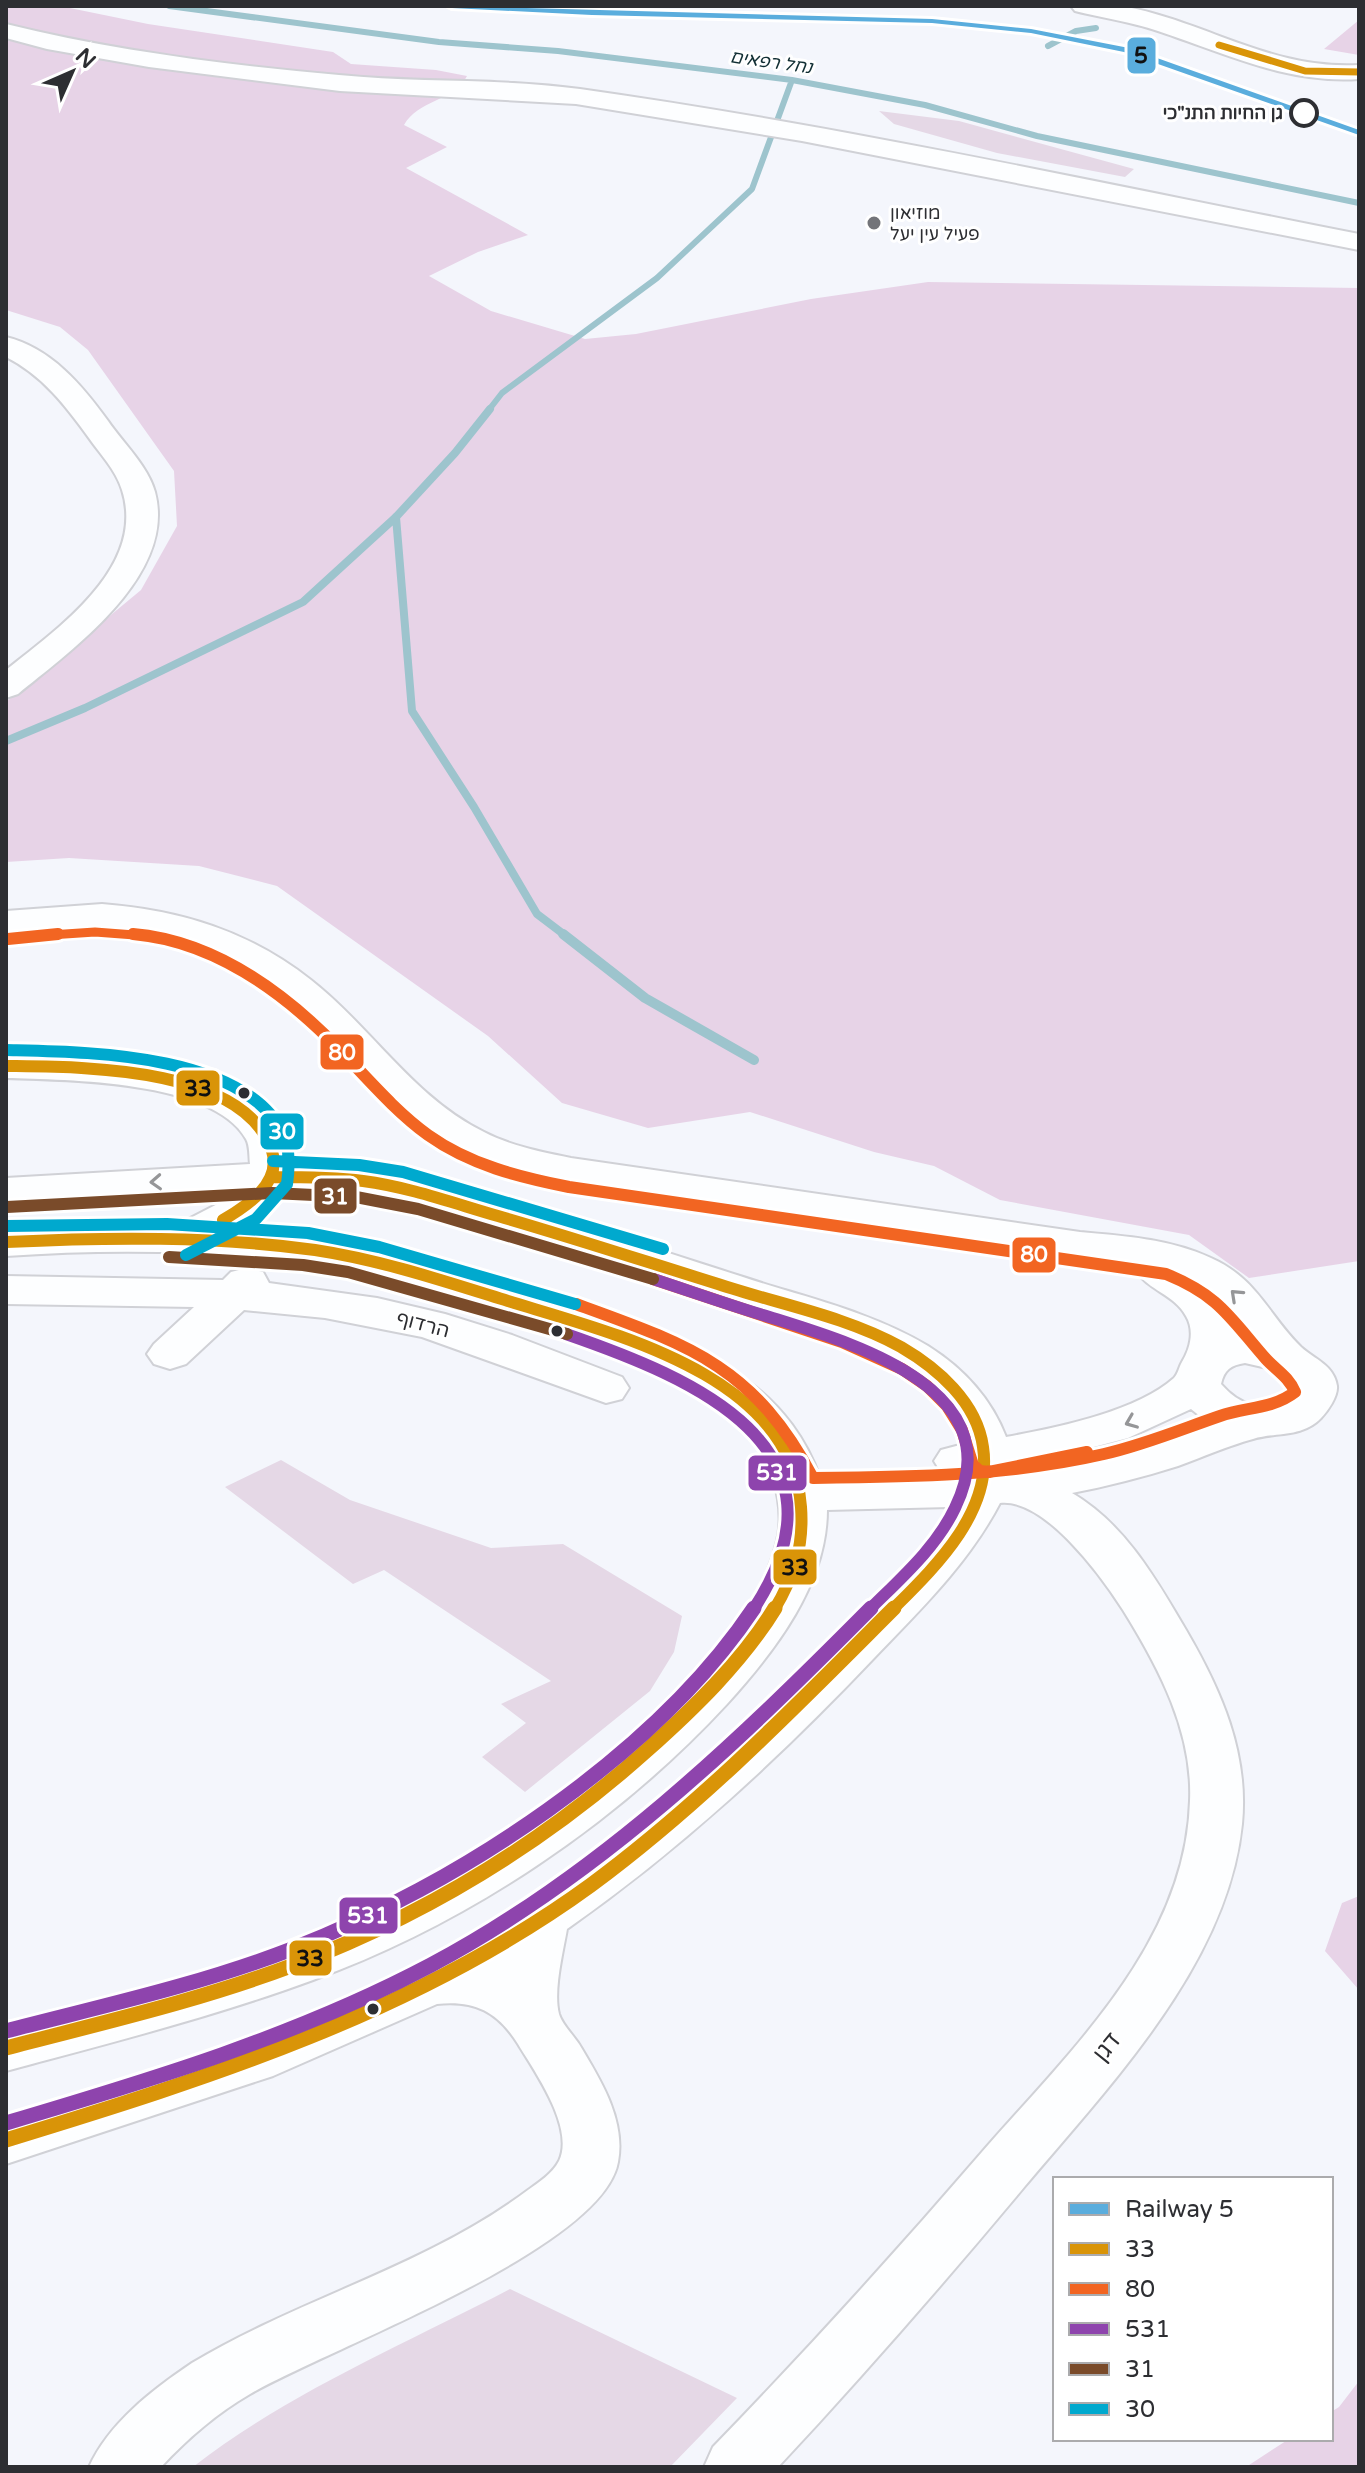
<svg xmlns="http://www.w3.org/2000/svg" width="1365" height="2473" font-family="'Varela Round','Noto Sans Hebrew',sans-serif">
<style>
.green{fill:#e5d8e6}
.forest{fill:#e7d3e7}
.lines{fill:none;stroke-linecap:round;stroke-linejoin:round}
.stream-far2{stroke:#9dc4cd;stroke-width:6}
.stream-far1{stroke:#9dc4cd;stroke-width:8}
.stream{stroke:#9dc4cd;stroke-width:10}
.minor-casing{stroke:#d0d1d6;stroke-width:4}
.major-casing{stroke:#d0d1d6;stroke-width:4}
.minor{fill:#fdfeff;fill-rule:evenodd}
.major{fill:#fdfeff;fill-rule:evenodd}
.bus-1-far2-casing{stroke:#fff;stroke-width:11}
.bus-1-far1-casing{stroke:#fff;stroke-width:18}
.bus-1-casing{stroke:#fff;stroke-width:21}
.bus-2-far1-casing{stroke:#fff;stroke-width:14}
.bus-2-casing{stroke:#fff;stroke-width:18}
.bus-3-far1-casing{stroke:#fff;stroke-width:18}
.bus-3-casing{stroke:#fff;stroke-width:21}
.bus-4-casing{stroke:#fff;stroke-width:18}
.bus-5-casing{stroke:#fff;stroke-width:18}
.bus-1-far2{stroke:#d99408;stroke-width:7}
.bus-1-far1{stroke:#d99408;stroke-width:12}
.bus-1{stroke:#d99408;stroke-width:15}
.bus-2-far1{stroke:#f26522;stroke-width:9}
.bus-2{stroke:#f26522;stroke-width:12}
.bus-3-far1{stroke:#8e44ad;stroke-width:12}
.bus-3{stroke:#8e44ad;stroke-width:15}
.bus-4{stroke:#7a4b2a;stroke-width:12}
.bus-5{stroke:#00a9ce;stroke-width:12}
.rail-1-casing{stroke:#fff;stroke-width:6}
.rail-1{fill:#5aaddd;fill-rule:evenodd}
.oneway{stroke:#959698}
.stop-dot{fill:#fff;stroke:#2d2e32;stroke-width:4}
.poi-dot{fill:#737479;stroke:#fff;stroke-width:3}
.bus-dot{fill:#2d2e32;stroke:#fff;stroke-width:3}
.labels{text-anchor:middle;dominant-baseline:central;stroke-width:6;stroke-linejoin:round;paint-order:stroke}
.far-water-label{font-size:18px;font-style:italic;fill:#112e33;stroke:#fff}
.far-stop-label{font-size:18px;font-weight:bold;fill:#2d2e32;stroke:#fff;text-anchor:end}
.far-poi-label{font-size:18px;fill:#2d2e32;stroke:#fff;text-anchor:start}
.street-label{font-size:20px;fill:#2d2e32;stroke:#fff}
.near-street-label{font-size:24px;fill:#2d2e32;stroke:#fff}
.line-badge{stroke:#fff;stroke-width:3}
.badge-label{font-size:22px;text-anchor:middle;font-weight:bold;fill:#fff}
.pale-badge-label{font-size:22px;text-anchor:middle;font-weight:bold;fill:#111}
</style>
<rect width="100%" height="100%" fill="#f4f6fc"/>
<path class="green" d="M879,111l80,10 175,48 -9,8 -128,-24 -103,-29z
M281,1460l69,40 141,48 72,-4 119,72 -8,36 -24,39 -125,101 -43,-35 44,-34 -25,-19 50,-23 -167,-111 -31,14 -128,-97z
M510,2289l227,109 -67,69h-477c93,-73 212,-123 317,-178z"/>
<path class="forest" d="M6,6h54l88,18 185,28 18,12 85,6 31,6c-13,25 -49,24 -63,49l43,22 -41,21 122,67 -50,17 -49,24 62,35 94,28 51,-5 175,-35 117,-17 431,6v973l-110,17 -60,-43 -189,-35 -66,-34 -60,-14 -124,-40 -102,16 -86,-25 -74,-67 -211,-150 -78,-20 -130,-8 -63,4v-160l135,-112 36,-64 -3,-55 -86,-121 -28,-23 -54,-17z
M1359,20v35l-35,-6z
M1359,1896v94l-34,-39 17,-48z
M1359,2381v86h-113l43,-28h42v-27l8,-5z"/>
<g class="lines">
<path class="stream-far2" d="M169,6l270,36 119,9 234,29 133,25 112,31 322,67
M1048,46l28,-15 20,-3
M488,411l14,-18 155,-115 95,-89 40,-109"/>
<path class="stream-far1" d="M396,517l16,194 62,96 63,107 29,22
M6,741l79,-33 218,-106 93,-85 59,-64 35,-44"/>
<path class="stream" d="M563,934l82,64 109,62"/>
<defs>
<path id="minor" d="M1071,6c18,0 38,-3 56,1 81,16 146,63 232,58v14c-73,5 -134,-26 -201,-48 -27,-9 -55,-13 -83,-20z
M6,337c45,11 76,48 102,84 15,22 40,45 47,71 22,83 -82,157 -137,202l-12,4v-28c51,-41 141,-103 116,-180 -6,-20 -22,-36 -33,-52 -23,-32 -47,-63 -83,-81z
M102,904c78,6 147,27 209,76 60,47 103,118 173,152 27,14 57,20 87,26l509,74c45,4 90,7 131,26 46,20 58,58 90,89 13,12 33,18 36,39 1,10 -9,25 -16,32 -19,20 -46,14 -68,21 -26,7 -50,18 -75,27 -35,11 -70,20 -106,27 53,31 84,86 114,137 35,60 63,123 56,194 -14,139 -131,260 -217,362 -80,96 -162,190 -247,281h-74l9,-20c93,-96 182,-194 269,-295 87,-100 204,-208 208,-351 3,-69 -31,-133 -67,-191 -21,-33 -78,-112 -123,-107 -32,61 -79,106 -126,155 -95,100 -194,192 -307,271 -4,23 -14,62 -8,85 3,10 14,21 20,30 21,35 47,76 39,118 -15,87 -291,187 -368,232 -33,19 -63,45 -89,73h-72c20,-44 63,-77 103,-104 108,-65 235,-97 336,-173 11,-8 24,-16 31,-29 16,-33 -24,-89 -41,-117 -20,-32 -43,-44 -81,-40l-164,72 -267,88v-48c159,-47 322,-97 466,-182 123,-72 230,-167 332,-267 47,-46 115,-104 146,-160l-123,3c0,74 -52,141 -100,194 -112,121 -259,219 -414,276 -100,37 -204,63 -307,91v-46c89,-23 180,-44 267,-75 141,-52 273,-135 383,-237 50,-47 104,-103 121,-172 5,-20 2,-43 -4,-63 -37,-104 -181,-137 -275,-166 -61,-19 -123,-41 -187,-49 -100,-13 -205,-14 -305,-7v-28l167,-1 58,-30 6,-7 -231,14v-26l244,-14c-1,-8 0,-18 -4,-25 -33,-59 -179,-59 -240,-61v-24c78,1 246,2 284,86 3,6 2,16 3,24 77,2 146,21 220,42 76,21 152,46 227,70 63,21 130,35 188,70 35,22 63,52 78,91 49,-9 130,-25 168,-59 4,-4 5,-11 8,-16 8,-13 13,-31 4,-46 -11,-21 -38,-26 -50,-45l4,-6 -60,-5c-122,-18 -243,-37 -365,-55 -77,-11 -158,-18 -232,-43 -58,-19 -96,-62 -137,-105 -54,-58 -121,-115 -201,-126 -46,-7 -93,-1 -139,4v-24zM284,1190c146,3 289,61 426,107 56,18 114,31 166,59 35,19 76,47 84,89l-19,5 -7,11 7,11 8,2 -129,4c-13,-38 -38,-72 -71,-96 -62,-47 -139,-66 -212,-88 -101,-30 -197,-59 -302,-64l26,-15zM1234,1322l9,12 -7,1zM1245,1363l22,5 23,15 -2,13c-23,18 -48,10 -67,-12 3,-14 10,-19 24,-21zM1191,1409l15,12 -84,29 -113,19 119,-31z
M247,1268l16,4 6,11 108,15 68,16 67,21 110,42 7,11 -7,11 -16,4 -184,-66 -97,-19 -81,-8 -58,54 -16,5 -16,-5 -7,-10 7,-10 40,-37 -188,-3v-28l217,4 8,-8z"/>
<path id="major" d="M6,24c109,27 222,41 333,51 80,8 162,3 241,14 261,37 520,94 779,145v16l-557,-109 -226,-37 -236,-13 -191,-24 -102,-18 -41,-11z"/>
</defs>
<use href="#minor" class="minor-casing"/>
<use href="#major" class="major-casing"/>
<use href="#minor" class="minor"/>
<use href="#major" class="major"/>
<defs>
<path id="bus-1-far2" d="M1219,45l86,26 54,1"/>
<path id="bus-1-far1" d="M6,1066c73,1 238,-1 266,85 10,32 -25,55 -49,69
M272,1177c30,0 61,0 91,4 46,6 90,22 135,35 73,21 146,45 220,68 60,20 127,32 183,63 36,21 76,55 82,100 10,65 -49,121 -91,163
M6,1242c103,-5 206,-6 309,8 66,10 129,31 193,51 104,32 284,74 293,206 3,39 -7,70 -27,103"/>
<path id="bus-1" d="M6,2048c95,-25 192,-47 285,-82 130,-49 251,-122 355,-215 47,-42 96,-89 129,-143
M6,2140c203,-62 411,-128 585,-255 111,-82 206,-180 303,-277"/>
<path id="bus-2-far1" d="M35,936l60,-4 53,4"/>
<path id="bus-2" d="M133,934c82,7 152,59 207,116 28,29 55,61 88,85 42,30 91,42 141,52l597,87c54,22 64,44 100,85 10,11 23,18 29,33 -22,17 -49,15 -75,24 -38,13 -76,29 -116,38 -95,22 -194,23 -291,24 -59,-112 -124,-133 -237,-174
M8,939l50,-5
M653,1279l189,63 60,27 25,17 20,20 15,24 11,35 7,6 9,1 98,-20"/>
<path id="bus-3-far1" d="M653,1279c37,12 73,25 110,36 82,26 252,71 192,193 -19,40 -55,71 -86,102
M566,1334c127,44 295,113 187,276"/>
<path id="bus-3" d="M6,2031c96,-25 193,-46 286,-82 164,-63 363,-193 462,-341
M6,2123c145,-43 291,-87 425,-158 169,-90 306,-222 440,-357"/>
<path id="bus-4" d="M7,1207l265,-14 84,4 62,12 235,70
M169,1257l134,8 45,7 219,62"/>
<path id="bus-5" d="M6,1050c79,2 238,2 278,85 6,12 5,36 3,49l-31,35 -70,36
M273,1161l86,4 44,7 260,77
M6,1226l161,-2 141,9 71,14 196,57"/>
</defs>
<use href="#bus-1-far2" class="bus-1-far2-casing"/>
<use href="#bus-1-far1" class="bus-1-far1-casing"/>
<use href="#bus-1" class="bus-1-casing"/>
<use href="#bus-2-far1" class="bus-2-far1-casing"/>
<use href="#bus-2" class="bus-2-casing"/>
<use href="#bus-3-far1" class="bus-3-far1-casing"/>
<use href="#bus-3" class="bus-3-casing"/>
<use href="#bus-4" class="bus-4-casing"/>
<use href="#bus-5" class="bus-5-casing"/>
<use href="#bus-1-far2" class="bus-1-far2"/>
<use href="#bus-1-far1" class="bus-1-far1"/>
<use href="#bus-1" class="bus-1"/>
<use href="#bus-2-far1" class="bus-2-far1"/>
<use href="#bus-2" class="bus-2"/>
<use href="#bus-3-far1" class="bus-3-far1"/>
<use href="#bus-3" class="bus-3"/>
<use href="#bus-4" class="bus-4"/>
<use href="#bus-5" class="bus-5"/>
<defs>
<path id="rail-1" d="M448,6l484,13 99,10 98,19 230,82v5l-235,-83 -93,-19 -99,-10 -340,-8 -140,-7z"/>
</defs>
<use href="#rail-1" class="rail-1-casing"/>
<use href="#rail-1" class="rail-1"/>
</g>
<defs><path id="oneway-chevron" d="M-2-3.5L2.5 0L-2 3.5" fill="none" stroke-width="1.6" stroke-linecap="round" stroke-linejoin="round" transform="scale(2)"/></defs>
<g class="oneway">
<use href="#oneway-chevron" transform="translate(156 1182) rotate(177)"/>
<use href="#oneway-chevron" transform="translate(1236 1295) rotate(-137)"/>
<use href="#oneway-chevron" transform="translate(1131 1422) rotate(158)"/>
</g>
<circle class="stop-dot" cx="1304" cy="113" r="13"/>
<circle class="poi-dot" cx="874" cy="223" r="8"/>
<g class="bus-dot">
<circle cx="244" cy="1093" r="7"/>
<circle cx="557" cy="1331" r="7"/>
<circle cx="373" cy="2009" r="7"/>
</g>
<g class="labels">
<g class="far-water-label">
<text transform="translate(771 62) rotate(8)">נחל רפאים</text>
</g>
<g class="far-stop-label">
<text x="1283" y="113">גן החיות התנ"כי</text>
</g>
<g class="far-poi-label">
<text x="890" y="213">מוזיאון<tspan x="890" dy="21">פעיל עין יעל</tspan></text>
</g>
<g class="street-label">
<text transform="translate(423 1325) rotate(15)">הרדוף</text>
</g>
<g class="near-street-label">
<text transform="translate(1107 2047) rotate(-51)">דגן</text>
</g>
</g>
<g class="line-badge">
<rect x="1126" y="36" width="31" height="39" rx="8" fill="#5aaddd"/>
<rect x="319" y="1033" width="46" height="38" rx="8" fill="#f26522"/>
<rect x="175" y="1069" width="46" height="38" rx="8" fill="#d99408"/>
<rect x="259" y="1112" width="46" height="39" rx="8" fill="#00a9ce"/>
<rect x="313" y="1177" width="45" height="38" rx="8" fill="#7a4b2a"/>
<rect x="1011" y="1236" width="46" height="38" rx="8" fill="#f26522"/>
<rect x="747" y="1454" width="61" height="38" rx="8" fill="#8e44ad"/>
<rect x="772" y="1548" width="46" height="38" rx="8" fill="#d99408"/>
<rect x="338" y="1896" width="61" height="39" rx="8" fill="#8e44ad"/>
<rect x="288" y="1939" width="45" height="38" rx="8" fill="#d99408"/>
</g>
<g class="badge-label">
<text x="342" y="1060">80</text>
<text x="282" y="1139">30</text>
<text x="335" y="1204">31</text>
<text x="1034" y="1262">80</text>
<text x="777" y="1480">531</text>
<text x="368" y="1923">531</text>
</g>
<g class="pale-badge-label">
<text x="1141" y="63">5</text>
<text x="198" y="1096">33</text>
<text x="795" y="1575">33</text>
<text x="310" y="1966">33</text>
</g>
<rect width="1365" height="2473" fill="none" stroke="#2d2e32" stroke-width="16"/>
<rect x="1053" y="2177" width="280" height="264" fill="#ffffff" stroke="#ababad" stroke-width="2"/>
<rect x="1069" y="2203" width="40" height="12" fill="#5aaddd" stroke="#ababad" stroke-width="2"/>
<text x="1125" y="2217" font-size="24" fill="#2d2e32">Railway 5</text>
<rect x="1069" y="2243" width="40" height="12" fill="#d99408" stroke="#ababad" stroke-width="2"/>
<text x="1125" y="2257" font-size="24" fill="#2d2e32">33</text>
<rect x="1069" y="2283" width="40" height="12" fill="#f26522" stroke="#ababad" stroke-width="2"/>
<text x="1125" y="2297" font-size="24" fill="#2d2e32">80</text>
<rect x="1069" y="2323" width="40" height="12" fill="#8e44ad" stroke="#ababad" stroke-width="2"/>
<text x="1125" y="2337" font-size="24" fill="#2d2e32">531</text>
<rect x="1069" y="2363" width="40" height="12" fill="#7a4b2a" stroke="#ababad" stroke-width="2"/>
<text x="1125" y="2377" font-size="24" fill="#2d2e32">31</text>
<rect x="1069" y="2403" width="40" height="12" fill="#00a9ce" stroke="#ababad" stroke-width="2"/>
<text x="1125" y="2417" font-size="24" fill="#2d2e32">30</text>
<g transform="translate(72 72) rotate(45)" stroke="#ffffff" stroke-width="6" paint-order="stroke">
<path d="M0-6L14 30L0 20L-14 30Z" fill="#2d2e32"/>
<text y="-12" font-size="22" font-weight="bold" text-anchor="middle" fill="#2d2e32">N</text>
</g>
</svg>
